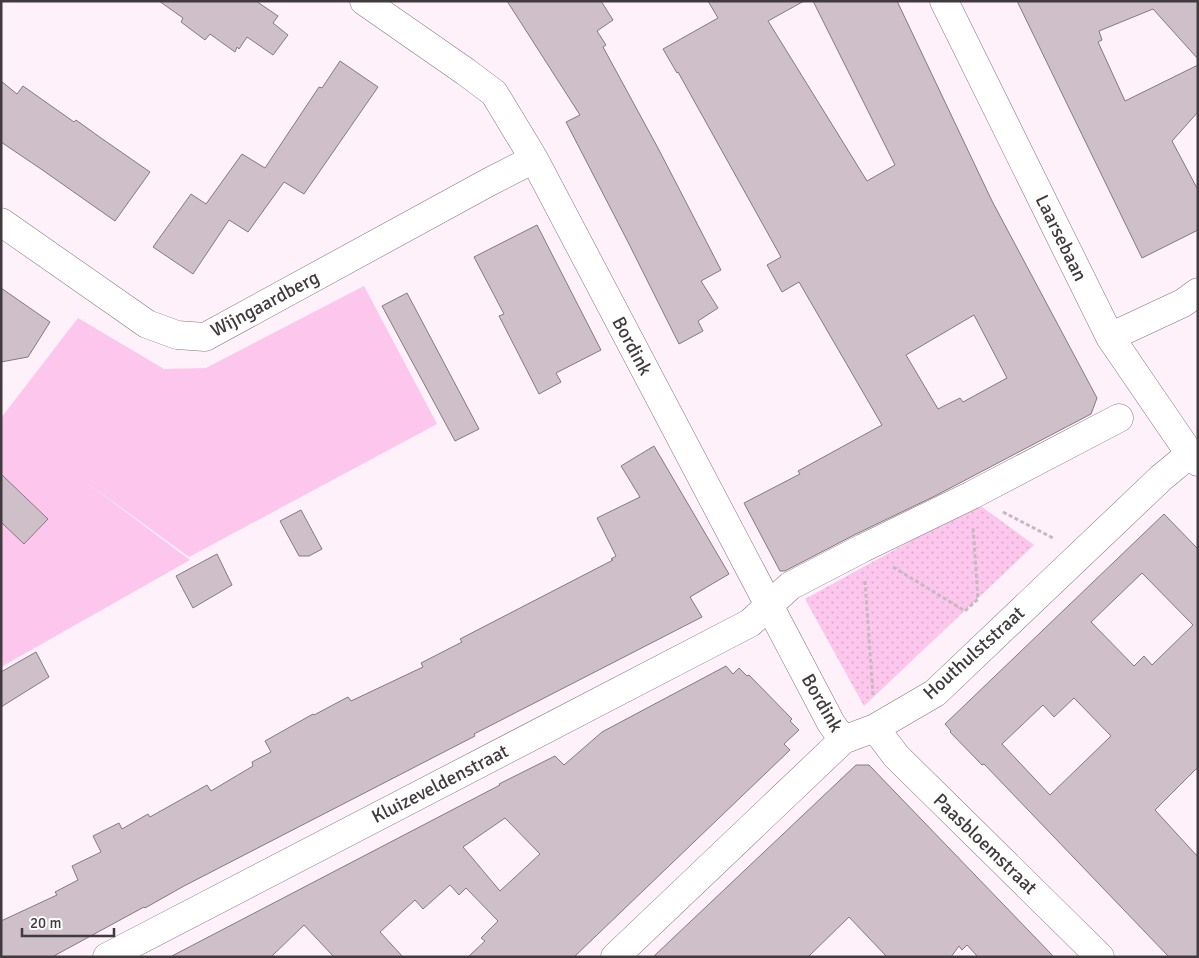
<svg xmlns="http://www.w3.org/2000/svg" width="1199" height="958" font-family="Signika,sans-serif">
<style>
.grass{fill:url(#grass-dots)}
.green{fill:#fdc6ec}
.building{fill:#cfbfc9;stroke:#867882;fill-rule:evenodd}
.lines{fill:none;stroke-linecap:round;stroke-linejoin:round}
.street-casing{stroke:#83757e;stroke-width:29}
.path{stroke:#c5bac1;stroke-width:3;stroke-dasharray:4 2.5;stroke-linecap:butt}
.street{stroke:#fff;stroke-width:28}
.labels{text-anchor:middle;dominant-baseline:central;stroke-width:4;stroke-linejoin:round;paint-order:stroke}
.street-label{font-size:19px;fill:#413b3f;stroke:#fff}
</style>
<defs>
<pattern id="grass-dots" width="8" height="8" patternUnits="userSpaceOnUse" patternTransform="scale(1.25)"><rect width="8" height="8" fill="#fdc6ec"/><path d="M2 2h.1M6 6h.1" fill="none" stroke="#daabcb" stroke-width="1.8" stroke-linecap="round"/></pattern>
</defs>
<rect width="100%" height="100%" fill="#fef1f9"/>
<path class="grass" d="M978,504l56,41 -170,161 -59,-107z"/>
<path class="green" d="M364,286l73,138 -248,133 -106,-77 107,80 -189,107v-249l77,-100 86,51 42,-1z"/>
<path class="building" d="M159,1h97l22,15 -5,7 15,12 -15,20 -26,-18 -8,12 -2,-2 -2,5 -25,-18 -5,6 -24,-18 2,-4z
M507,1h94l12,19 -16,11 9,14 -3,2 56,103 62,120 -20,11 17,27 -20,13 5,10 -24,13 -51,-102 -62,-120 14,-7z
M708,1h96l-36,20 99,160 28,-16 -82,-164h84l95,200 105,197 -6,16 -156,82 -79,38 -71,37h-5l-36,-68 56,-29 -2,-3 84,-46 -83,-143 -17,10 -15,-27 14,-8 -103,-185 -1,1 -14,-24 55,-31zM974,315l33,63 -44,24 -3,-4 -22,11 -32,-54z
M1017,1h181v58l-45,-50 -54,22 3,9 -4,2 27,59 73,-36v47l-26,29 26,49v40l-56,28z
M340,61l38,26 -74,107 -20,-12 -36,50 -19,-12 -36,54 -40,-27 38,-53 15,10 36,-50 23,14 54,-81 3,1z
M1,81l16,13 6,-8 51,36 2,-2 25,18 49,34 -35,49 -74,-52 -40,-27z
M537,225l64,125 -45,23 5,9 -22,12 -40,-78 5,-2 -30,-57z
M1,288l49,34 -22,35 -27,5z
M407,293l72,136 -24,12 -73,-135z
M654,446l75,128 -39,23 12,20 -228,117 1,2 -291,150 -39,22 -1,-1 -92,50h-51v-36l56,-26 -2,-3 23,-12 -6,-14 29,-14 -8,-16 26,-13 3,6 26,-15 2,3 57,-32 4,6 42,-25 -1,-4 19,-10 -6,-11 48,-27 1,1 34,-18 3,4 72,-34 -2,-4 41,-21 -2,-3 153,-79 -2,-1 5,-3 -19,-38 43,-21 -19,-31z
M1,474l47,45 -24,25 -23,-22z
M301,510l21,39 -13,7h-10l-19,-35z
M1164,514l34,35v218l-43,43 43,47v100h-29l-185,-193 -2,1 -32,-33 1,-1 -6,-7zM1142,573l51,52 -41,40 -8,-9 -10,10 -43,-44zM1074,698l37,38 -61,59 -48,-51 41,-39 11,12z
M217,554l15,31 -39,23 -17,-32z
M36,652l13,25 -48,30v-35z
M726,666l7,8 6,-6 8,8 2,-1 43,44 -2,2 9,9 -15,14 6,6 -216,207h-106l17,-16 -4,-3 17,-17 -32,-33 -7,7 -9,-10 -27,24 -8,-9 -35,32 23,25h-69l-30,-32 -33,32h-101l330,-172 -1,-1 56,-28 9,9 38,-33zM505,818l35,36 -40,37 -37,-44z
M856,765h13l185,192h-76l-11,-12 -5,5 -3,-4 -8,11h-64l-38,-40 -41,40h-155z"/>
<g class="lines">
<defs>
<path id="street" d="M364,1l102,71 28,21 40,66 297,564 12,17
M944,1l166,336 80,117 8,8
M1,222l146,102 30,11 28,2 284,-155 45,-23
M1110,337l73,-34 15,-11
M875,728l21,28 204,201
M107,957l643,-334 40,-37 73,-38 109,-53 147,-77
M615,957l228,-217 32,-12 60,-35 226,-215 29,-24"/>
</defs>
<use href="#street" class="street-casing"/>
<path class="path" d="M1003,512l52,27
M893,567l72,44 13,-12 -5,-72
M865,581l8,114"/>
<use href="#street" class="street"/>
</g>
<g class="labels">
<g class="street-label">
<text transform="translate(1061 238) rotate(64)">Laarsebaan</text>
<text transform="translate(265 304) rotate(-28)">Wijngaardberg</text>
<text transform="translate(632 346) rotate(62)">Bordink</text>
<text transform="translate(974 653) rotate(-42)">Houthulststraat</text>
<text transform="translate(822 703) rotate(60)">Bordink</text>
<text transform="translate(440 784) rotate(-27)">Kluizeveldenstraat</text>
<text transform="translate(985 844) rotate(44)">Paasbloemstraat</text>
</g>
</g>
<rect width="1199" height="958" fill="none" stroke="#413b3f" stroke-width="5"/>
<path d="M22 928v8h92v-8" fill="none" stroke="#413b3f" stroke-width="2.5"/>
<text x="30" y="928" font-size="15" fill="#413b3f" stroke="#ffffff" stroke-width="4" paint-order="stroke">20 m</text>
</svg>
